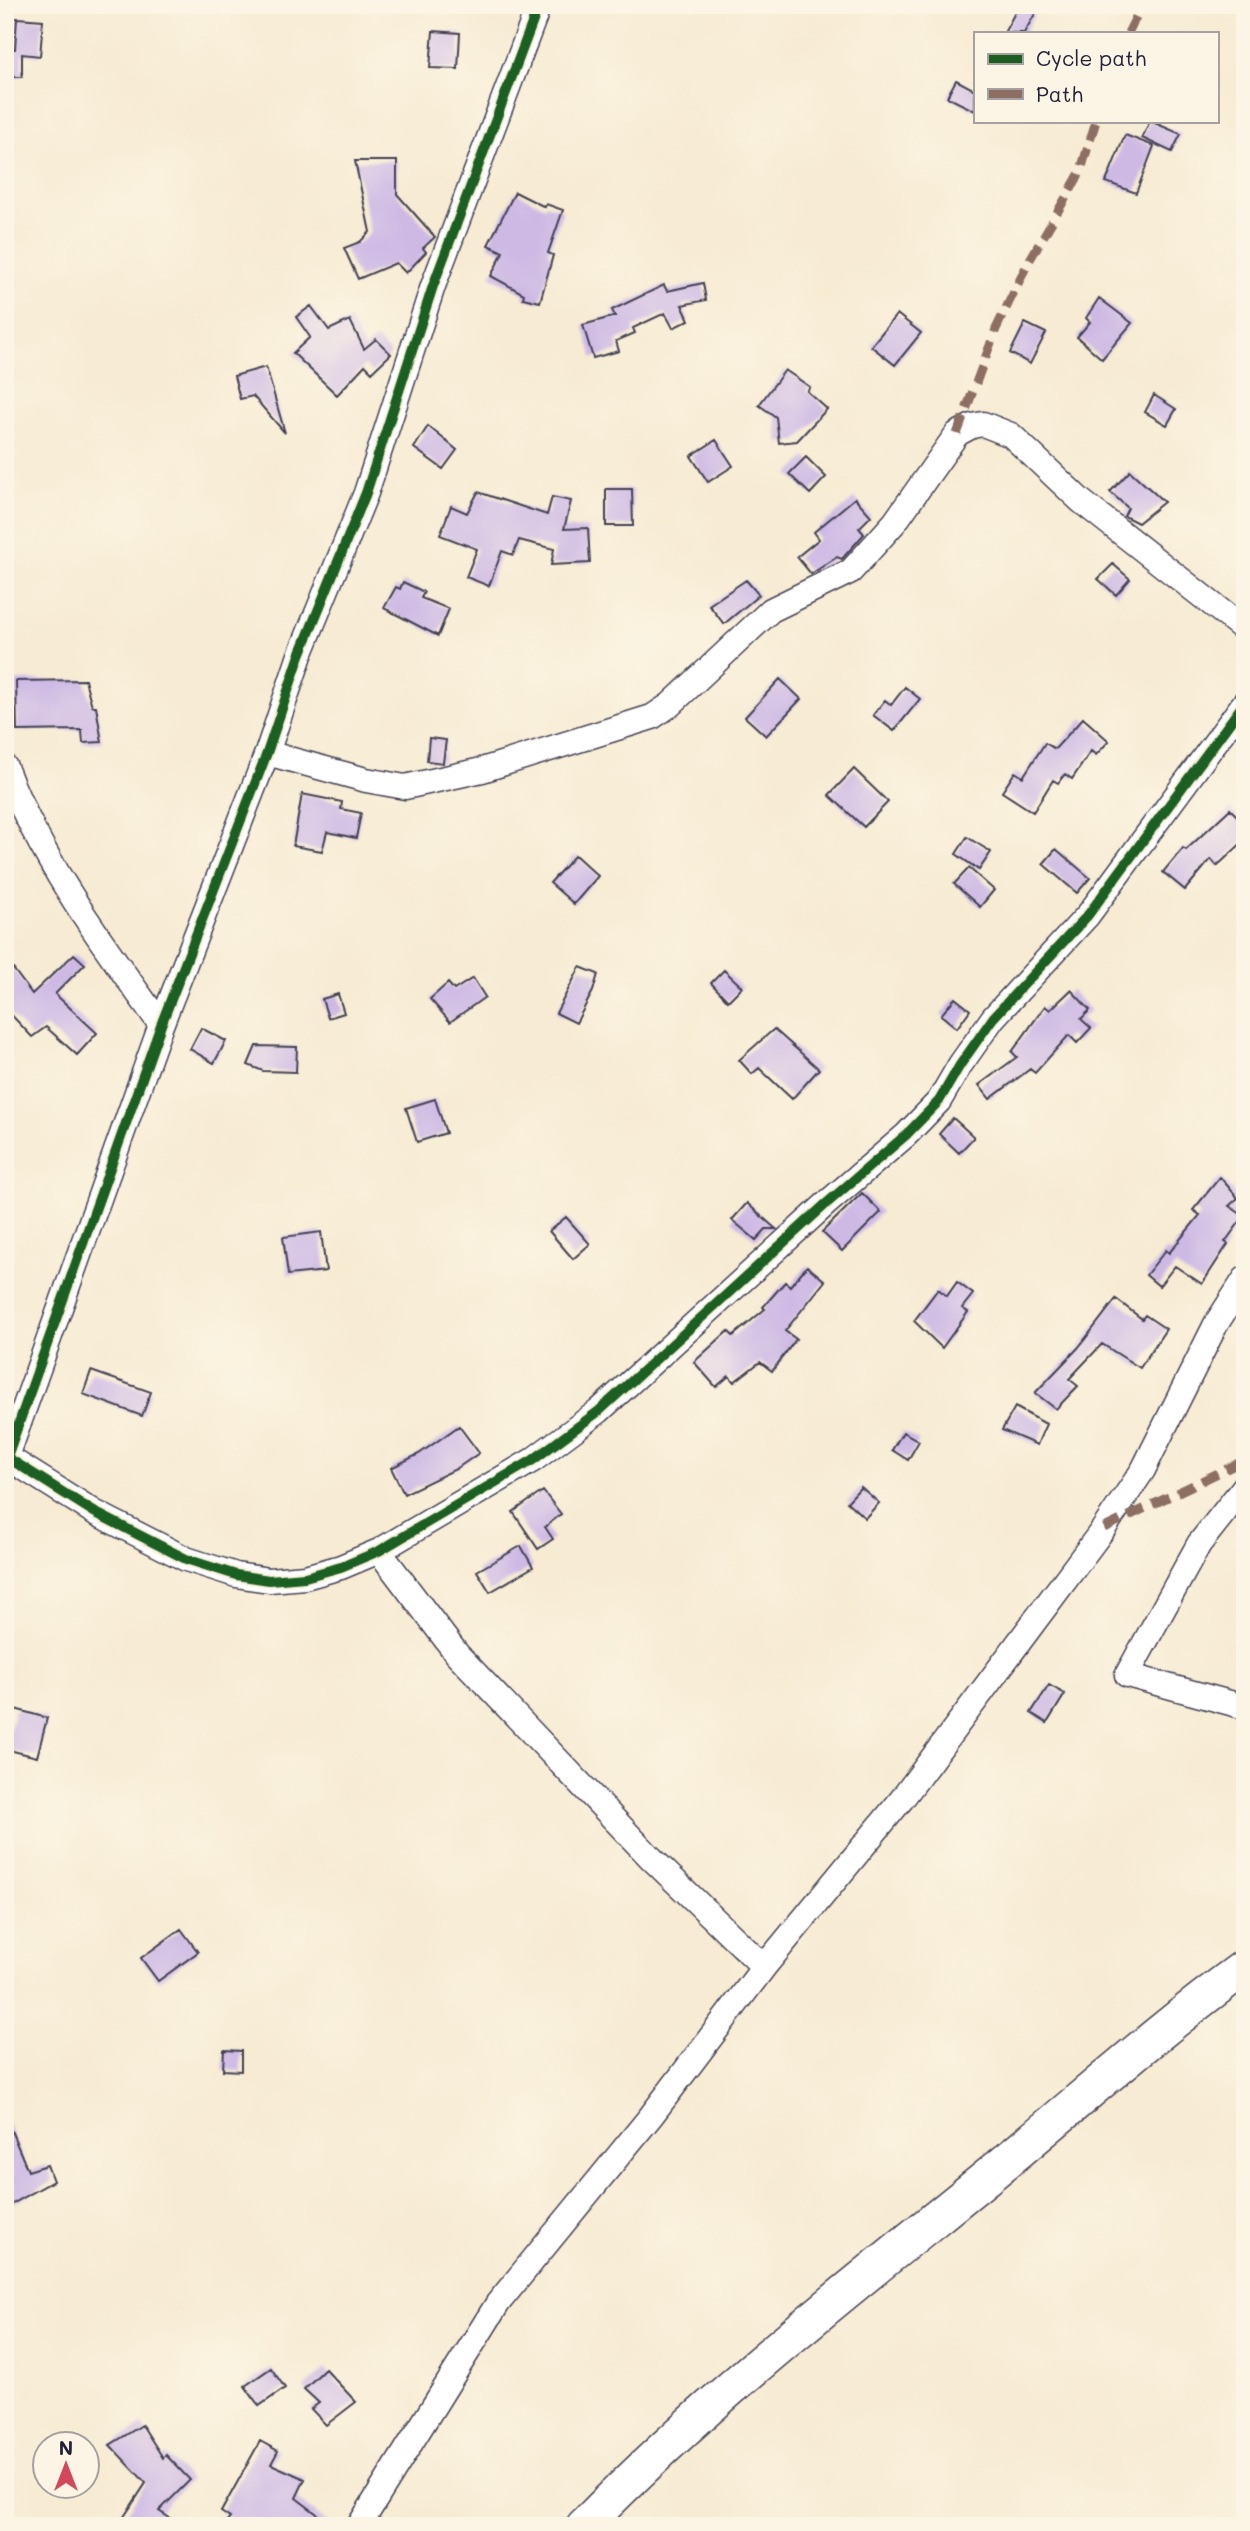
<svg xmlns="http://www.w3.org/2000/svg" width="1250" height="2531" font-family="Mali,sans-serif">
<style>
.building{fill:#ceb9e5}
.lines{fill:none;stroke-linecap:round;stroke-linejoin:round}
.minor-casing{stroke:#424052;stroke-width:27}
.secondary-casing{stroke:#424052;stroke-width:38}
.minor{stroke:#fff;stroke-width:24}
.secondary{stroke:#fff;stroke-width:35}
.quiet{stroke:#8d6e63;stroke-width:9;stroke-dasharray:18 9;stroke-linecap:butt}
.cycleway-casing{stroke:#fcf5e5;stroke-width:15}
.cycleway{stroke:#1b5e20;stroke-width:10}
</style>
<rect width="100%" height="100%" fill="#fcf5e5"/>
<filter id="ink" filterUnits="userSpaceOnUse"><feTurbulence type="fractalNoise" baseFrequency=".0143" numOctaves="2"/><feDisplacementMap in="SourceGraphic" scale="14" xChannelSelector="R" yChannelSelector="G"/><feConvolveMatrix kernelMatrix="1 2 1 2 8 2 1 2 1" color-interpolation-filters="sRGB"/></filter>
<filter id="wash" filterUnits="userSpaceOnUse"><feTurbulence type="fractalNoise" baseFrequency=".00686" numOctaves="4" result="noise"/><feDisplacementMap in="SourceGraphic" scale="28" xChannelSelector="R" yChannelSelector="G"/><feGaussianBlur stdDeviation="1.57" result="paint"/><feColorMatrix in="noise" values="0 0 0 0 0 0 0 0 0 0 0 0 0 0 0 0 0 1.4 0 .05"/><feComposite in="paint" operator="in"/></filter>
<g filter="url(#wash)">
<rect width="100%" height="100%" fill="#f7ebd3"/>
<g id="blocks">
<path class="building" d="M1019,5l16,9 -11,19h-20z
M17,18l26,2 -3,36 -18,-2v23h-17v-28h10z
M433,31l27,2 -2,36 -28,-1z
M956,80l19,10v21l-28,-14z
M1150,121l31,13 -9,18 -30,-14z
M1125,135l29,11 -18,47 -30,-11z
M355,161h42v33l38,43 -12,11 3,4 -20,21 -10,-10 -38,16 -14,-31 16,-6 10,-10z
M515,192l30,15 1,-3 17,6 -15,43 5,2 -13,47 -17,-4 1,-4 -33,-18 12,-24 -15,-7z
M703,283l3,17 -24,5 7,15 -16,8 -8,-15 -32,15 2,5 -19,8 3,10 -26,7 -10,-33 32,-9 -3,-6 52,-25 3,6z
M1099,298l33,25 -30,36 -25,-22 13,-15 -4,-4z
M311,306l18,24 21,-10 14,29 12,-10 15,15 -19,18 -7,-7 -28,30 -44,-42 17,-16 -14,-20z
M897,314l24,19 -26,32 -24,-19z
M1025,323l21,10 -16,31 -20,-11z
M266,367l19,66 -32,-37 -13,3 -6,-23z
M785,370l25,17 -3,4 20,18 -30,32 -18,2 -3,-26 -17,-12z
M1154,395l22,14 -9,16 -22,-13z
M428,426l29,24 -14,19 -29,-21z
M716,440l17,26 -25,16 -17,-26z
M806,457l20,20 -16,17 -21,-20z
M1130,471l34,31 -26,21 -14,-7 4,-8 -18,-16z
M606,489h26l1,37h-27z
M478,492l69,23 5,-18 19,4 -7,28 24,-1 2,35 -39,2 3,-16 -35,-9 -6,15 -11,-4 -13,35 -23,-9 11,-28 -37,-14 11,-29 16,7z
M855,498l16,18 -12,12 5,6 -22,25 -5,-2 -26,17 -14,-17 22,-18 -5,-7z
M1113,564l17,15 -14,16 -18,-16z
M746,580l13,15 -35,29 -15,-19z
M403,582l21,10 -3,6 28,11 -11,27 -54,-28 12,-21 4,2z
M780,679l21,20 -35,37 -21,-19z
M85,680l7,26h4l6,36 -19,1 -1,-13 -65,1 -1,-50z
M905,687l15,12 -26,32 -21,-16 12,-15 6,5z
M1083,718l26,23 -13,14 -5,-4 -19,28 -7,-5 -7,9 -5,-3 -20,32 -31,-20 13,-20 8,5 22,-34 10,6z
M429,738l17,2 -3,23 -16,-2z
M854,769l34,33 -24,25 -35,-32z
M302,794l40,8 -1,7 20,4 -5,25 -29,-6 -5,19 -29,-5z
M1230,809l15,15v16l-28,26 -6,-7 -26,31 -22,-18 20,-24 3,2z
M967,837l24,15 -12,18 -23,-16z
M1056,849l34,29 -13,15 -34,-29z
M575,855l23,21 -24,28 -24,-21z
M969,868l25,22 -14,17 -26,-23z
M74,954l11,10 -30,30 42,39 -20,22 -31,-28 -14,10 -27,-29v-50l27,36z
M580,967l18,7 -5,17 -17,32 -20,-10z
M724,970l18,17 -14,14 -17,-18z
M473,978l12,19 -35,25 -20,-23 18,-16 6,7z
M1071,990l19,20 -9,9 10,9 -14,15 -8,-8 -34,38 -5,-4 -40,30 -11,-14 38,-28 -5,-5 33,-46 5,4z
M338,994l6,19 -16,5 -6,-19z
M955,998l15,12 -13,18 -16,-13z
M201,1028l25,13 -12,22 -24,-14z
M774,1029l45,40 -27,30 -33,-31 -7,6 -13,-14z
M256,1046l41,1 -1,25 -33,-1 -15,-6z
M435,1099l11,34 -29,9 -11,-34z
M953,1118l21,19 -15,16 -20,-19z
M1220,1177l18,21 -9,8 15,10 -19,26 3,2 -26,40 -27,-18 -16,20 -13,-11 20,-25 3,3 31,-38 -7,-5z
M862,1193l19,19 -39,39 -20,-19z
M747,1203l13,12 16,14h-10l-10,11 -24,-20z
M566,1217l24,27 -17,15 -24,-28z
M321,1232l5,39 -38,4 -5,-38z
M807,1266l18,15 -40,50 11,8 -24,32 -12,-9 -26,20 -5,-6 -13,11 -22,-25 34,-31 5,5 32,-27 -2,-2 22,-25 5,4z
M957,1282l16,12 -11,14 6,4 -26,36 -28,-27 24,-32 9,7z
M1116,1299l26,20 3,-4 21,14 -26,39 -38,-24 -33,35 9,7 -22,23 -21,-16 43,-45z
M91,1371l60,21 -9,24 -59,-22z
M1015,1407l31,17 -9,21 -35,-15z
M459,1426l20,27 -23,16 -52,25 -13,-26 28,-14z
M903,1432l16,9 -11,19 -16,-10z
M861,1487l18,16 -14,15 -18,-16z
M543,1491l18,23 -16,13 8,12 -15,10 -25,-37z
M521,1546l12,21 -43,25 -13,-21z
M1049,1685l16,9 -18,29 -16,-10z
M15,1709l32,9 -10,39 -32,-8z
M181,1929l17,23 -40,29 -17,-23z
M224,2050l17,1v20l-18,-1z
M5,2116l23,55 19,-6 6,16 -48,27z
M271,2368l14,20 -26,18 -14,-20z
M325,2369l31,33 -30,23 -15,-16 8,-6 -15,-14z
M142,2425l21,33 3,-3 24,25 -31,31 23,15h-64l28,-43 -36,-38z
M260,2441l18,10 -7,13 34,15 -9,19 37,28h-109l6,-8 -9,-6z"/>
</g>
</g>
<g filter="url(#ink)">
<use href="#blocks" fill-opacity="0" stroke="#424052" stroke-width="2"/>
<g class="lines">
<defs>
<path id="minor" d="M267,753l99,27 39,7 77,-17 170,-53 18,-12 101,-95 80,-39 44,-49 62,-88 15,-8 11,-2 28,11 70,66 164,129
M5,767c36,94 97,176 156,258
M5,1456l89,56 92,47 50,16 33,5 36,-3 36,-10 38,-16 154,-91 66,-49 228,-208 79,-68 33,-34 21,-36 33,-47 95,-103 157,-213
M5,1462l156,-437 106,-272 33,-98 66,-162 67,-207 106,-281
M1245,1486l-46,58 -72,131 118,32
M379,1551l78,103 192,202 115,111
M359,2526l139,-223 153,-187 113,-149 138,-168 202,-271 39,-58 73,-146 29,-45"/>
<path id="secondary" d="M584,2526c125,-128 265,-237 403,-349 86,-70 168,-145 258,-210"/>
</defs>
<use href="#minor" class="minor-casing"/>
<use href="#secondary" class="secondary-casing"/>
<use href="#minor" class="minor"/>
<use href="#secondary" class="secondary"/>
<path class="quiet" d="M1128,33l14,-28
M957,434l39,-105 32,-66 52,-90 16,-52
M1104,1528l141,-68"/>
<defs>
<path id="cycleway" d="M5,1456l89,56 92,47 50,16 33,5 36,-3 36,-10 38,-16 154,-91 66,-49 228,-208 79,-68 33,-34 21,-36 33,-47 95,-103 157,-213
M5,1462l156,-437 106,-272 33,-98 66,-162 67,-207 106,-281"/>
</defs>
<use href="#cycleway" class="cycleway-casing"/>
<use href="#cycleway" class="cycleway"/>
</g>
</g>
<rect width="1250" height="2531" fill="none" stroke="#fcf5e5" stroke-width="28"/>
<rect x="974" y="32" width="245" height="91" fill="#fcf5e5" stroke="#a5a1a1" stroke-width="2"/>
<rect x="988" y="54" width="35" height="10" fill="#1b5e20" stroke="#a5a1a1" stroke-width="2"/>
<text x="1036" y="66" font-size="21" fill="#22223b">Cycle path</text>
<rect x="988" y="89" width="35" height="10" fill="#8d6e63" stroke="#a5a1a1" stroke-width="2"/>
<text x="1036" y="102" font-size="21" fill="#22223b">Path</text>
<g transform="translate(66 2465)"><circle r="33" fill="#fcf5e5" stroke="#a5a1a1" stroke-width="2"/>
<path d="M0-5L12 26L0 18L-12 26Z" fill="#d1495b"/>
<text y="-10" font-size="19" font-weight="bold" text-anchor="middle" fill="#22223b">N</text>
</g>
</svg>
